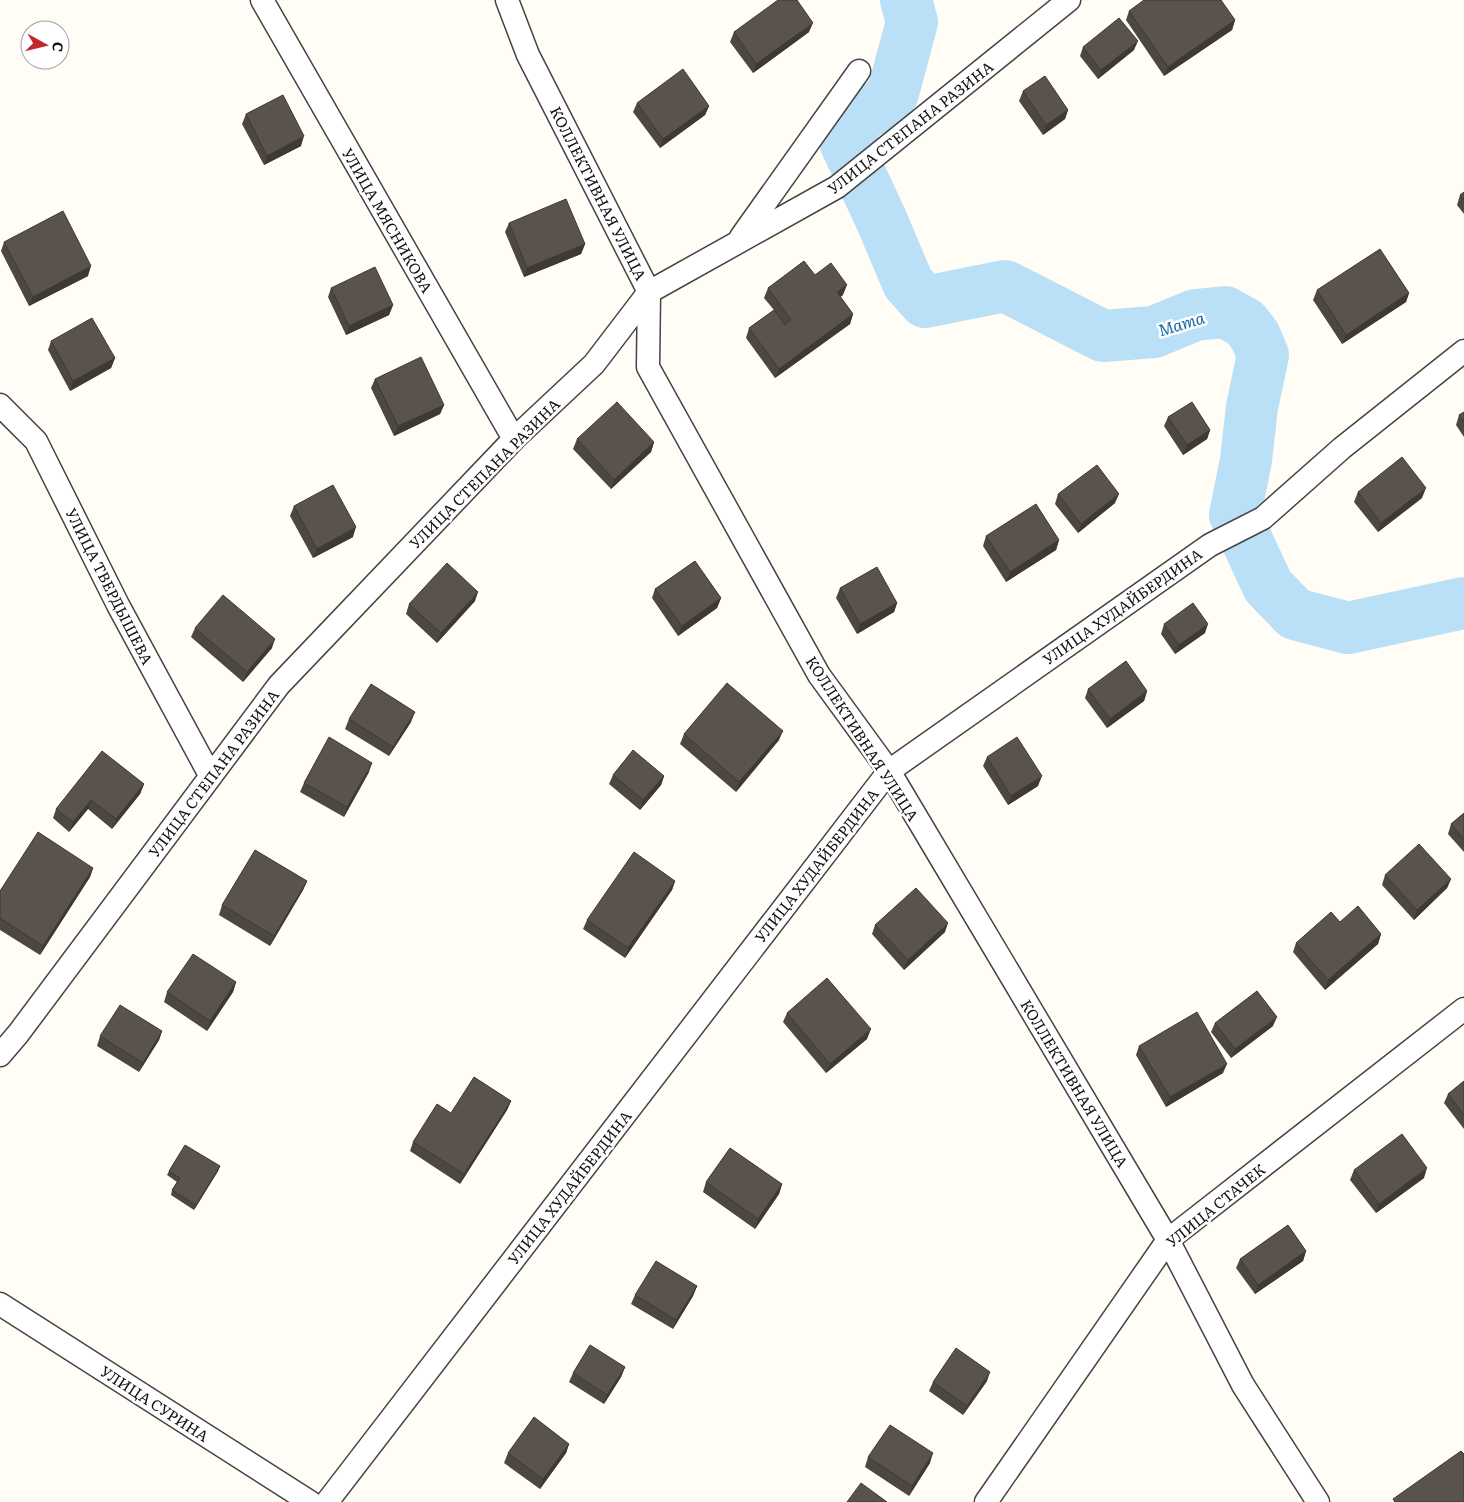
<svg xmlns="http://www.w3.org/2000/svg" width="1464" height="1502" font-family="Literata,serif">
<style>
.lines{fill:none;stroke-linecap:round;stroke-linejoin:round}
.river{stroke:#b9e0f7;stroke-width:52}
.street-casing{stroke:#444;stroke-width:25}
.street{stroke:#fff;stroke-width:22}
.wall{fill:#4d4742}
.shaded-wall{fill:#3f3936}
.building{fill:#5a524d;stroke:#3f3936}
.labels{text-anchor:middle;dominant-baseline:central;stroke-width:5;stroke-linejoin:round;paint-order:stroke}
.street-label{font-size:15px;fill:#111;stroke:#fff}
.water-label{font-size:16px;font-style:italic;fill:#1768a6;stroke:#fff}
</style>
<rect width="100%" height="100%" fill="#fffdf5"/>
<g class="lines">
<path class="river" d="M906,0l6,22 -19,71 -13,14 -18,7 -17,28 36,77 27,64 17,19 80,-16 98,50 51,-4 41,-17 30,-3 20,11 10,13 8,19 -11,52 -6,53 -11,55 33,71 27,28 53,14 116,-25"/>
<defs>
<path id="street" d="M262,0l252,439
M507,0l21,55 121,237 -1,75 171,308 70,96 279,469 75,145 75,117
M741,237l118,-166
M0,405l36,36 82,164 92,170
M0,1055l18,-21 261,-349 235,-246 80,-75 55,-72 188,-105 232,-187
M0,1304l310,198
M327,1502l562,-731 321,-226 53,-27 79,-70 122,-97
M986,1502l182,-262 296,-231"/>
</defs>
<use href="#street" class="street-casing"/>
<use href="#street" class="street"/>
</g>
<path class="wall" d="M1129,11l106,9 -3,10 -68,46 -38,-56z
M734,32h75l-56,41 -23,-31z
M1083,47l51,3 -36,29 -18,-23z
M1023,91l45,19 -3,9 -22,16 -24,-34z
M637,103l72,3 -4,9 -45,33 -27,-36z
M246,114l55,32 -37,19 -22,-41z
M1464,192v22l-7,-9 3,-10z
M509,223l76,21 -4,10 -57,23 -19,-45z
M4,242l84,34 -59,30 -28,-55z
M815,275l28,20 -3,2 13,17 -3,10 -75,54 -29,-40 3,-10 25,-18 -10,-12 4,-10z
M331,288l62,17 -4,10 -43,20 -18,-38z
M1317,290l92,3 -3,9 -64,42 -29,-44z
M51,341l64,17 -4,10 -41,23 -22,-41z
M375,379l69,26 -4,9 -46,22 -23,-48z
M1464,412v25l-8,-12 3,-10z
M1168,417l42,13 -3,9 -24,16 -19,-29z
M577,439l77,3 -3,10 -40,37 -38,-40z
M1358,492l64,6 -44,34 -24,-30z
M1058,494l57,9 -37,30 -23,-29z
M294,506l59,31 -40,21 -23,-42z
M986,536l73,4 -3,10 -50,32 -23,-36z
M840,588l57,15 -3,9 -37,22 -21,-36z
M655,589l66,9 -4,10 -39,28 -26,-38z
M475,601l-38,42 -31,-29 3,-10z
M1164,624l41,9 -30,21 -14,-20z
M195,628l77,20 -29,34 -52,-45z
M1088,689l59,2 -3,10 -37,27 -22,-30z
M349,719l62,3 -22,34 -44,-27z
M684,734l95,6 -43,52 -56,-48z
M987,757l51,29 -30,19 -25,-39z
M369,772l-25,45 -44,-25 4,-9z
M613,775l51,1 -3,9 -21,25 -31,-26z
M144,784l-4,10 -28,35 -24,-20 -19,23 -16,-14 3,-9z
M1464,813v39l-16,-18 3,-10z
M93,868l-3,9 -50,78 -40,-25v-39z
M1385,875l66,4 -4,9 -33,32 -32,-35z
M307,881l-4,9 -33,56 -51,-31 3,-10z
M675,881l-3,9 -47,68 -42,-29 4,-9z
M1340,922l41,12 -3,10 -53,46 -32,-38 3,-9z
M875,925l70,7 -41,38 -32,-36z
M236,982l-3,10 -26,39 -43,-29 3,-10z
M787,1013l80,26 -41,34 -43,-51z
M1215,1023l58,3 -42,32 -20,-26z
M162,1031l-3,9 -20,32 -42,-26 3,-10z
M1139,1046l84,27 -57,34 -30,-52z
M1464,1081v48l-20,-26 4,-9z
M511,1101l-4,9 -47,74 -50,-33 3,-9 38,-29z
M220,1166l-2,5 -24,39 -23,-15 1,-5 5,-8 -10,-7 2,-4z
M1354,1170l70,8 -48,35 -26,-33z
M706,1182l76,2 -3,10 -24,35 -52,-37z
M1306,1251l-3,10 -48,33 -19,-26 4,-9z
M697,1286l-4,10 -20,33 -42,-25 4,-9z
M625,1367l-4,10 -17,27 -35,-22 4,-9z
M987,1381l-24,34 -34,-24 4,-9z
M569,1444l-3,9 -26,36 -36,-26 4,-10z
M868,1457l62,6 -21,33 -44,-29z"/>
<path class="shaded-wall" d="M1235,20l-3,10 -68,46 4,-9z
M813,23l-4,9 -56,41 3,-9z
M1138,41l-4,9 -36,29 3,-9z
M709,106l-4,9 -45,33 3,-9z
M1068,110l-3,9 -22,16 3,-10z
M304,136l-3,10 -37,19 3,-9z
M585,244l-4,10 -57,23 3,-9z
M91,266l-3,10 -59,30 4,-9z
M847,285l-4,10 -9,7 3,-10z
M1409,293l-3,9 -64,42 4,-9z
M393,305l-4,10 -43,20 3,-9z
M853,314l-3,10 -75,54 4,-9z
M115,358l-4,10 -41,23 3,-10z
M444,405l-4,9 -46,22 4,-10z
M1210,430l-3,9 -24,16 4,-10z
M654,442l-3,10 -40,37 3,-9z
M1426,488l-4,10 -44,34 3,-9z
M1119,494l-4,9 -37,30 3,-9z
M356,527l-3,10 -40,21 4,-9z
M1059,540l-3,10 -50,32 4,-10z
M478,592l-3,9 -38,42 4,-10z
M721,598l-4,10 -39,28 4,-10z
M897,603l-3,9 -37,22 3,-10z
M1208,624l-3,9 -30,21 4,-9z
M275,639l-3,9 -29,34 4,-10z
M1147,691l-3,10 -37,27 3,-9z
M415,712l-4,10 -22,34 4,-9z
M783,731l-4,9 -43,52 3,-10z
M372,763l-3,9 -25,45 3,-10z
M664,776l-3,9 -21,25 3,-10z
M1042,776l-4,10 -30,19 3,-9z
M144,784l-4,10 -28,35 4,-10z
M91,800l-3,9 -19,23 4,-10z
M93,868l-3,9 -50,78 3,-9z
M1451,879l-4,9 -33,32 3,-10z
M307,881l-4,9 -33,56 4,-10z
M675,881l-3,9 -47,68 3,-10z
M948,923l-3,9 -41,38 4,-10z
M1381,934l-3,10 -53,46 3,-10z
M236,982l-3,10 -26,39 3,-10z
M1277,1017l-4,9 -42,32 4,-9z
M871,1029l-4,10 -41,34 4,-9z
M162,1031l-3,9 -20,32 4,-9z
M1227,1064l-4,9 -57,34 4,-10z
M511,1101l-4,9 -47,74 4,-10z
M220,1166l-2,5 -24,39 2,-5z
M1427,1168l-3,10 -48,35 3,-9z
M782,1184l-3,10 -24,35 3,-10z
M1306,1251l-3,10 -48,33 3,-9z
M697,1286l-4,10 -20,33 3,-9z
M625,1367l-4,10 -17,27 3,-9z
M990,1372l-3,9 -24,34 4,-9z
M569,1444l-3,9 -26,36 3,-10z
M933,1453l-3,10 -21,33 3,-10z"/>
<path class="building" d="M778,0h19l16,23 -57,41 -22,-32z
M1144,0h77l14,20 -67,47 -39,-56z
M1119,18l19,23 -37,29 -18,-23z
M683,69l26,37 -46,33 -26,-36z
M1045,76l23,34 -22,15 -23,-34z
M283,95l21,41 -37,20 -21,-42z
M1464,192v8l-4,-5z
M566,199l19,45 -58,24 -18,-45z
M63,211l28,55 -58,31 -29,-55z
M1380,249l29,44 -63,42 -29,-45z
M804,261l11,14 16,-12 16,22 -10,7 16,22 -74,55 -30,-41 25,-18 11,15 6,-5 -23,-32z
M375,267l18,38 -44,21 -18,-38z
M92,318l23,40 -42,23 -22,-40z
M421,357l23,48 -46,21 -23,-47z
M617,402l37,40 -40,38 -37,-41z
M1192,402l18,28 -23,15 -19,-28z
M1464,412v10l-5,-7z
M1402,457l24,31 -45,35 -23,-31z
M1097,465l22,29 -38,30 -23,-30z
M333,485l23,42 -39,22 -23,-43z
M1036,504l23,36 -49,32 -24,-36z
M695,561l26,37 -39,28 -27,-37z
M447,563l31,29 -37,41 -32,-29z
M877,567l20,36 -37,21 -20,-36z
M223,595l52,44 -28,33 -52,-44z
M1193,603l15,21 -29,21 -15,-21z
M1126,661l21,30 -37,28 -22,-30z
M727,683l56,48 -44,51 -55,-48z
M371,684l44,28 -22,35 -44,-28z
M329,737l43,26 -25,44 -43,-24z
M1017,737l25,39 -31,20 -24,-39z
M633,750l31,26 -21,24 -30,-25z
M102,751l42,33 -28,35 -25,-19 -18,22 -17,-13z
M1464,813v26l-13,-15z
M38,832l55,36 -50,78 -43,-28v-27z
M1419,844l32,35 -34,31 -32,-35z
M255,850l52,31 -33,55 -52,-31z
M634,852l41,29 -47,67 -41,-28z
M916,888l32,35 -40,37 -33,-35z
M1358,906l23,28 -53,46 -32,-37 35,-31 9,10z
M193,954l43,28 -26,39 -43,-29z
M827,978l44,51 -41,35 -43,-51z
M1257,991l20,26 -42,32 -20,-26z
M120,1005l42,26 -19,32 -43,-27z
M1197,1012l30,52 -57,33 -31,-51z
M474,1077l37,24 -47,73 -51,-32 24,-38 14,9z
M1464,1081v34l-16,-21z
M1402,1134l25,34 -48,36 -25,-34z
M185,1145l35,21 -24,39 -24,-15 8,-12 -11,-7z
M730,1148l52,36 -24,35 -52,-37z
M1288,1225l18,26 -48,34 -18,-26z
M656,1261l41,25 -21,34 -41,-25z
M590,1345l35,22 -18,28 -34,-22z
M956,1348l34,24 -23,34 -34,-24z
M534,1417l35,27 -26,35 -35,-26z
M890,1425l43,28 -21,33 -44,-29z
M1461,1451l3,3v48h-69l-2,-3z
M861,1483l26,19h-40z"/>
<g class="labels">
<g class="street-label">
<text transform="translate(910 127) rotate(-38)">УЛИЦА СТЕПАНА РАЗИНА</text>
<text transform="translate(599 193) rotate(63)">КОЛЛЕКТИВНАЯ УЛИЦА</text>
<text transform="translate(388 220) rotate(60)">УЛИЦА МЯСНИКОВА</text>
<text transform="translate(484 473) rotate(-45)">УЛИЦА СТЕПАНА РАЗИНА</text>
<text transform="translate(110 586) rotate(63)">УЛИЦА ТВЕРДЫШЕВА</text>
<text transform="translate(1122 606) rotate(-35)">УЛИЦА ХУДАЙБЕРДИНА</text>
<text transform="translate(863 738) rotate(57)">КОЛЛЕКТИВНАЯ УЛИЦА</text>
<text transform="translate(213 773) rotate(-53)">УЛИЦА СТЕПАНА РАЗИНА</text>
<text transform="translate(816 865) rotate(-52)">УЛИЦА ХУДАЙБЕРДИНА</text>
<text transform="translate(1075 1083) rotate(59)">КОЛЛЕКТИВНАЯ УЛИЦА</text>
<text transform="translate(569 1187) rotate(-52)">УЛИЦА ХУДАЙБЕРДИНА</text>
<text transform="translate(1215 1205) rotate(-39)">УЛИЦА СТАЧЕК</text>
<text transform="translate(155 1403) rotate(33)">УЛИЦА СУРИНА</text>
</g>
<g class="water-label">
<text transform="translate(1181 323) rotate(-17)">Мата</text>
</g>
</g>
<g transform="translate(45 45) rotate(98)"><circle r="24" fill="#ffffff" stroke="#a0a0a0"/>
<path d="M0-4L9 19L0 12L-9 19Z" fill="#c4262e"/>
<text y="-8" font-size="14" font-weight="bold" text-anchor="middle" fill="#111111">С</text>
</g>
</svg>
